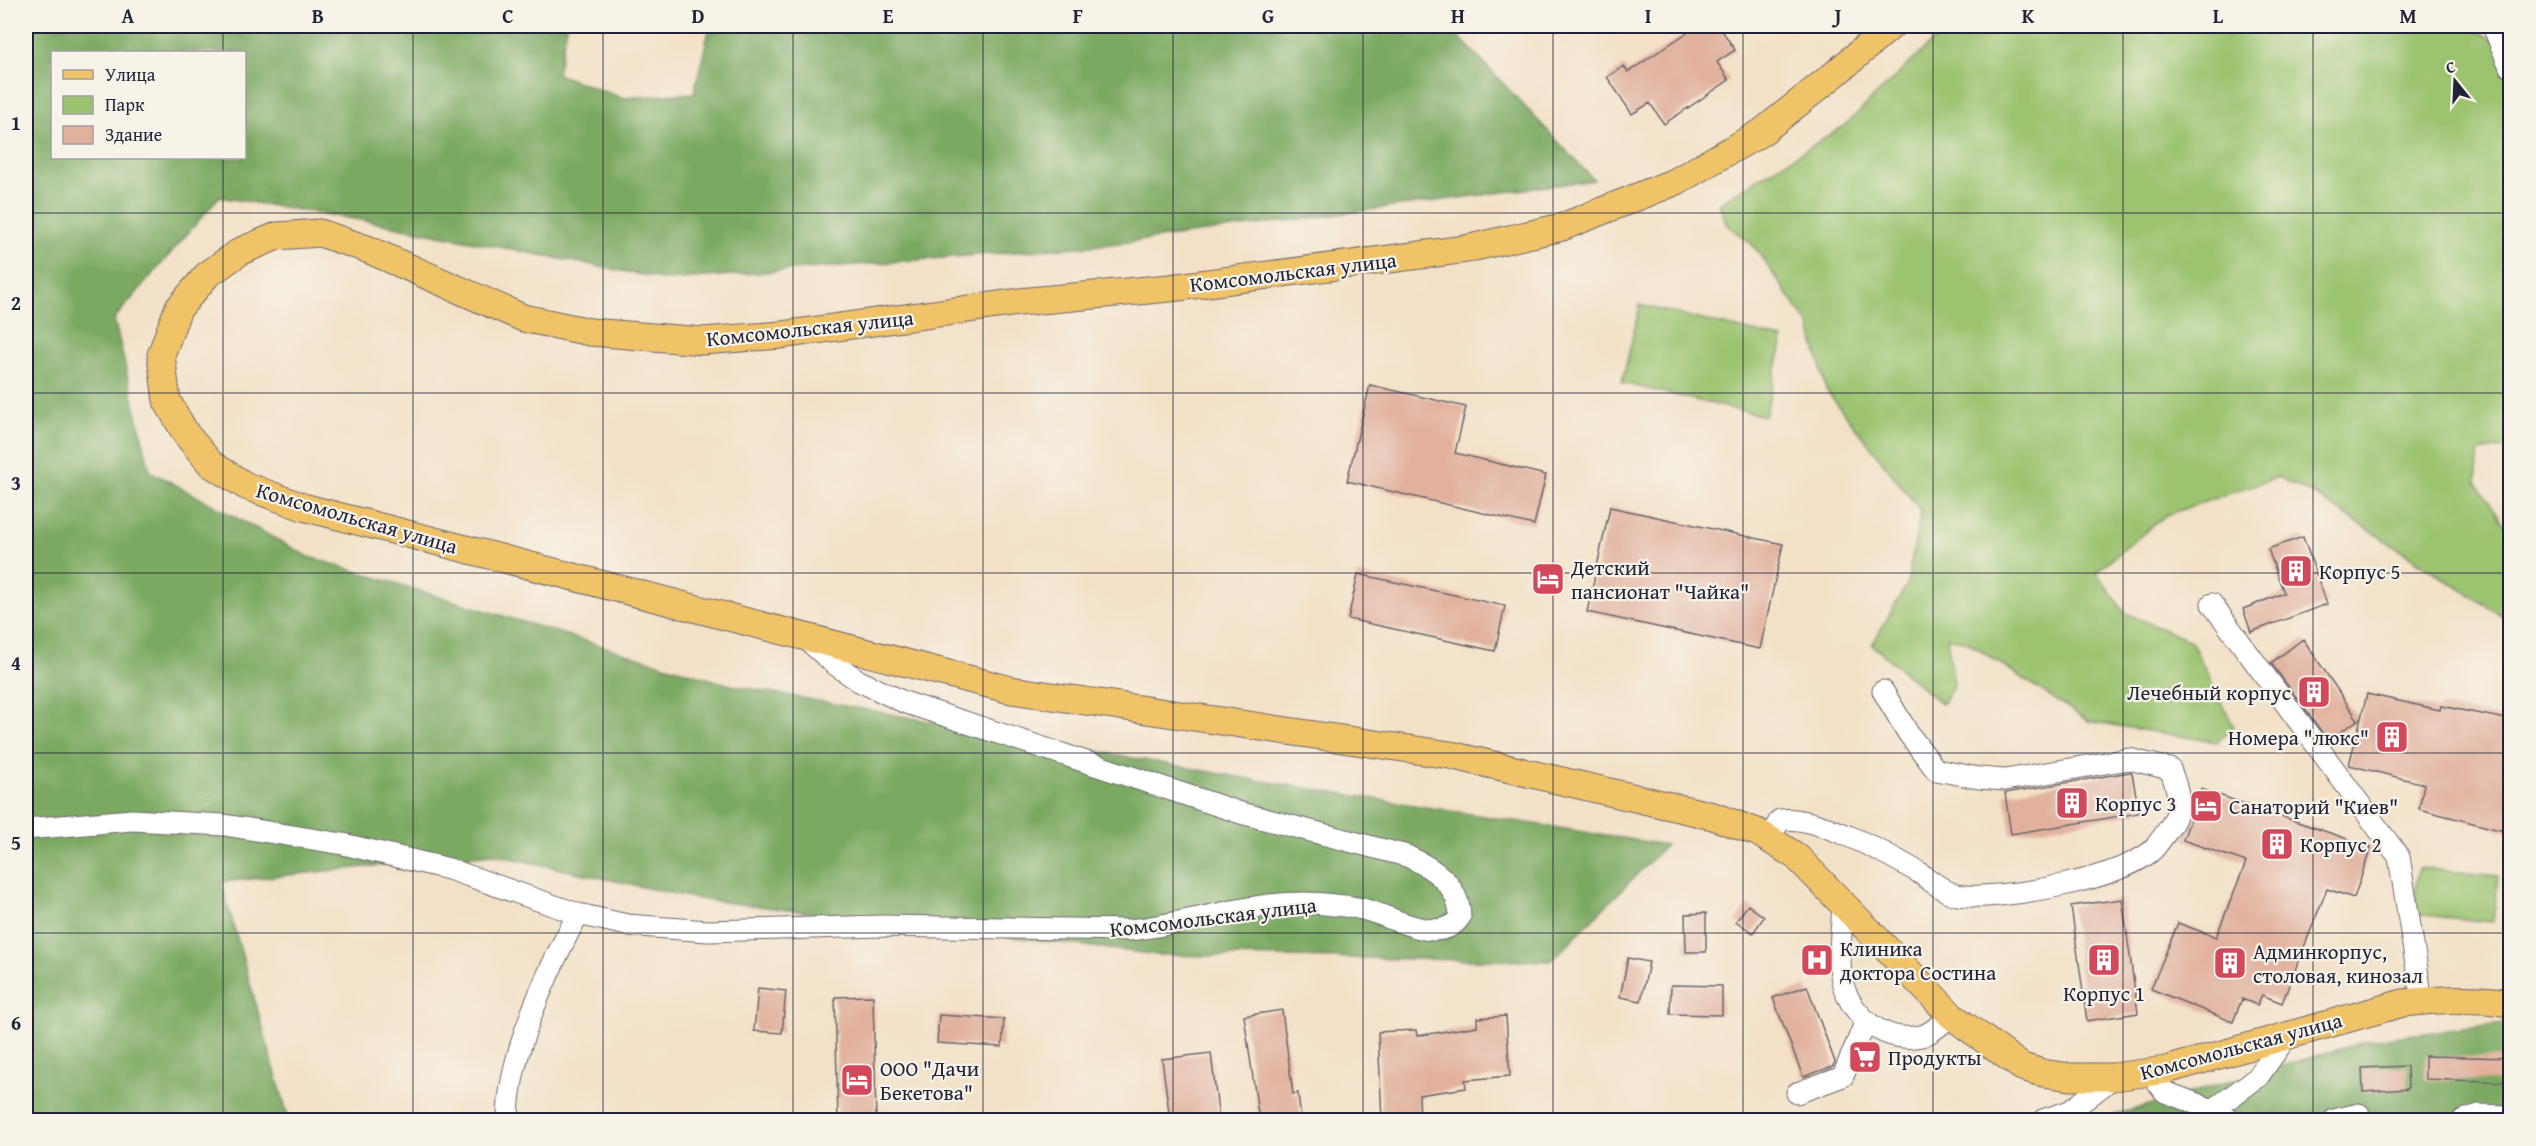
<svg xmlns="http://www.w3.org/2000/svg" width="2536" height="1146" font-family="'Gentium Book Plus',serif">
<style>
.green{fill:#9bc36f;stroke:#5e7255;stroke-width:1.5}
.forest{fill:#7ca962;stroke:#4f664e;stroke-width:1.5;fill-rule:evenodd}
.building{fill:#e1b19e}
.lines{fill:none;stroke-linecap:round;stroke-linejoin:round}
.minor-casing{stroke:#6b656c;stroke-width:23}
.major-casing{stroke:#6b656c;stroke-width:29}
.minor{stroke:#fff;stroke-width:21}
.major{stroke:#f0c369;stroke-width:27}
.grid{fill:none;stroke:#22223b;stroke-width:1.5;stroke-opacity:0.55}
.labels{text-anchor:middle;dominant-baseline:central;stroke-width:4.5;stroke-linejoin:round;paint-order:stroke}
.street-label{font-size:21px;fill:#22223b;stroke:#f7f3e8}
.poi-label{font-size:21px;fill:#22223b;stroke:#f7f3e8;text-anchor:start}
.neatline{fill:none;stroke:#22223b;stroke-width:2}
.grid-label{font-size:20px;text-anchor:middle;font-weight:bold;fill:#22223b}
</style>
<rect width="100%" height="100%" fill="#f7f3e8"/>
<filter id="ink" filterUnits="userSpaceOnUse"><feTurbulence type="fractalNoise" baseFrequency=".0167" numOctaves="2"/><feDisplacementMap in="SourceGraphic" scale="12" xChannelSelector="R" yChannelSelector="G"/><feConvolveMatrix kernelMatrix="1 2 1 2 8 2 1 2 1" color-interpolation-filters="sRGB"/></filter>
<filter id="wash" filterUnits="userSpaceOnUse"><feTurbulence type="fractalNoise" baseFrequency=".008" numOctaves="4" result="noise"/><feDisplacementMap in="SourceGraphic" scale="24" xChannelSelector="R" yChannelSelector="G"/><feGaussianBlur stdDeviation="1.35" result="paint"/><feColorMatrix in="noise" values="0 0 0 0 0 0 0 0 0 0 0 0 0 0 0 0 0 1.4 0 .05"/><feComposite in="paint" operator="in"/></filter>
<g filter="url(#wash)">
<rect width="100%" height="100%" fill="#f3e1c7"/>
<path class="green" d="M1949,26h517l32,16 12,43v352l-6,11 -25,4 -3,30 34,51v88l-192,-124 -40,-20 -112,38 -70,57 29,41 66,28 43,86 -17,15 -129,-21 -119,-78 -22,-6 7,48 -12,19 -70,-59 35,-61 14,-73 -95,-121 -16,-64 -58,-82 -25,-19 -8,-22 125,-77z
M1640,305l143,34 -18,77 -143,-33z
M2418,868l80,8 -5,46 -80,-8z"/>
<path class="forest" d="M26,26h541l-10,48 65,24 72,-5 16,-67h739l145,154 -480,64 -446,36 -295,-58 -154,-25 -105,122 36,152 159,86 421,128 525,95 411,65 -115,116 -392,-6 -461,-56 -206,-45 -271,28 68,238h-263zM52,52h192v106h-192z
M2510,1022v98h-412l272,-80z"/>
<g id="blocks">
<path class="building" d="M1697,26h22l16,24 -18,12 12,18 -65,44 -14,-21 -18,11 -25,-37 17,-11 4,6z
M1370,385l96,22 -11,46 91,22 -12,50 -187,-44z
M1610,507l173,37 -23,105 -173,-37z
M2303,537l24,67 -76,28 -8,-23 41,-16 -16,-44z
M1358,574l147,32 -10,45 -147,-32z
M2303,639l55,81 -30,20 -57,-77z
M2367,694l73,16 1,-4 70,14v113l-92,-24 5,-25 -75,-19z
M2130,772l2,1 7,40 -128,21 -6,-41z
M2201,789l170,58 -17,51 -27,-9 -45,114 -20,-8 -5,10 -15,-6 -9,23 -82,-33 27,-66 38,14 30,-75 -63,-22z
M2122,899l16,114 -51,8 -16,-115z
M1748,905l16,12 -11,16 -17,-12z
M1706,913v39h-20l-1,-38z
M1628,958l21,4 -8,39 -21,-4z
M1671,985l51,1v29l-52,-1z
M1807,986l28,76 -2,4 -30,11 -30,-79z
M758,988l28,3 -4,42 -28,-2z
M873,996l3,124h-38l-3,-123z
M1282,1010l11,84 5,-1 3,27h-42l-15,-104z
M939,1015l65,4 -2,28 -65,-4z
M1506,1016l4,60 -45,4 1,8 -47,7 1,25h-38l-4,-88 38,-2 1,6 60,-10v-8z
M1211,1053l8,67h-49l-8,-61z
M2425,1056l86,2v24l-86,-3z
M2407,1066l1,23 -45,3 -1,-24z"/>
</g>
</g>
<g filter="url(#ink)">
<use href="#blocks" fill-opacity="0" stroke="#6b656c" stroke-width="1.5"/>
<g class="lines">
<defs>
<path id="minor" d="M2493,26l17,41
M2212,604l187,253 23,144
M26,829l106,-9 92,5 44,7 75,12 106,25 129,45 49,11 81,6 173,-5 248,4c68,-7 137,-35 205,-25 11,1 22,2 32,5 26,6 74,37 94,7 -1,-33 -27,-49 -53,-61l-166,-43 -337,-111 -45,-21 -26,-18 -28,-25
M1769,839l11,-19c34,-6 108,34 138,52 11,7 27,21 39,23 39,7 175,-17 199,-49 24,-31 29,-39 14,-77l-41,-10 -124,21 -26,-2 -43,-8 -28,-37 -25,-42
M1843,905c-1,22 -5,48 -2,70 5,37 42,70 80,61 10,-2 22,-14 31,-20
M2150,1072l15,20 48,18 17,10
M1797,1093l46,-17 23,-55
M508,1120c0,-66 39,-148 70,-206
M2043,1120l27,-9 44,-34
M2205,1120l8,-10 45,-33 29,-41
M2334,1120l25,-6
M2463,1120l16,-5 31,1"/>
<path id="major" d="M1891,26l-55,47 -74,59 -85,49 -115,46 -96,22 -296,39 -151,14 -238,33 -78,6 -113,-9 -67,-14 -156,-69 -47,-16 -43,3 -36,15 -34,24 -29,34 -17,46 6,46 19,33 25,30 35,22 57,21 708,183 439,65 263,61 44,16 39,24 156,160 70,51 21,6 27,4h44l52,-7 237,-67c36,-4 71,-6 107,0"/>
</defs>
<use href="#minor" class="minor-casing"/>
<use href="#major" class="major-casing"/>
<use href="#minor" class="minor"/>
<use href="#major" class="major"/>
</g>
</g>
<path class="grid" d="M223,26v26M413,26v1094M603,26v1094M793,26v1094M983,26v1094M1173,26v1094M1363,26v1094M1553,26v1094M1743,26v1094M1933,26v1094M2123,26v1094M2313,26v1094M223,158v962M26,213h2484M26,393h2484M26,573h2484M26,753h2484M26,933h2484"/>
<defs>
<symbol id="building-square" viewBox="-11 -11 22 22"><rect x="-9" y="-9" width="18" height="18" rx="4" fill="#d1495b" stroke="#f7f3e8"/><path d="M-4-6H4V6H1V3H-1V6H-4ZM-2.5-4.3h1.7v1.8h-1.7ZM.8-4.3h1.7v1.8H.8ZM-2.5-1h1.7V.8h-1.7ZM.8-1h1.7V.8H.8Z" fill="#fff"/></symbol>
<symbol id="hotel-square" viewBox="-11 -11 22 22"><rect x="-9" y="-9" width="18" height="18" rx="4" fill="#d1495b" stroke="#f7f3e8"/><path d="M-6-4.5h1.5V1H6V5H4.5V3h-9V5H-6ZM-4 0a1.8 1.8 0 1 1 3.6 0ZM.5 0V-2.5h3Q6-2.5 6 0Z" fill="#fff"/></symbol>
<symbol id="hospital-square" viewBox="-11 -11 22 22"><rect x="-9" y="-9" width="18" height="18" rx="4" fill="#d1495b" stroke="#f7f3e8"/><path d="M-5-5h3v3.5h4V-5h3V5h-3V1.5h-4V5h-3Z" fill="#fff"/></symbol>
<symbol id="supermarket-square" viewBox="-11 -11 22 22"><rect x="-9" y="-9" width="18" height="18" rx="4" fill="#d1495b" stroke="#f7f3e8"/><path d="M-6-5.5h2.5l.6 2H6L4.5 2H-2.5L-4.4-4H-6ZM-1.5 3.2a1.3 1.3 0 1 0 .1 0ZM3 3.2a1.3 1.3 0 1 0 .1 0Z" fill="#fff"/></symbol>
</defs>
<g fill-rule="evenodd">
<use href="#building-square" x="2277" y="552" width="38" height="38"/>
<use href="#hotel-square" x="1529" y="560" width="38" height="38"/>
<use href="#building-square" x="2295" y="673" width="38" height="38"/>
<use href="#building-square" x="2373" y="718" width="38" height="38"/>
<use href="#building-square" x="2053" y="784" width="38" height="38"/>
<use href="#hotel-square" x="2187" y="787" width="38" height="38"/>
<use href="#building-square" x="2258" y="825" width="38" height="38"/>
<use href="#hospital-square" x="1798" y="941" width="38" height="38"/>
<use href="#building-square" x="2085" y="941" width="38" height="38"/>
<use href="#building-square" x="2211" y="944" width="38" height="38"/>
<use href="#supermarket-square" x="1846" y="1038" width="38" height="38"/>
<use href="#hotel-square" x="838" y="1061" width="38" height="38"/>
</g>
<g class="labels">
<g class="street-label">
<text transform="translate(1293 272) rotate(-7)">Комсомольская улица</text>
<text transform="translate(810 328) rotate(-6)">Комсомольская улица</text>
<text transform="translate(357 518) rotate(16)">Комсомольская улица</text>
<text transform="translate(1213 917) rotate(-7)">Комсомольская улица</text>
<text transform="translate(2241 1046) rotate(-15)">Комсомольская улица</text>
</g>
<g class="poi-label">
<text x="1571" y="567">Детский<tspan x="1571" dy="24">пансионат "Чайка"</tspan></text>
<text x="2319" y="571">Корпус 5</text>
<text x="2291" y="692" text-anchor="end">Лечебный корпус</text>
<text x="2369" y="737" text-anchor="end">Номера "люкс"</text>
<text x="2095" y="803">Корпус 3</text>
<text x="2229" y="806">Санаторий "Киев"</text>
<text x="2300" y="844">Корпус 2</text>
<text x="1840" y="948">Клиника<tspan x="1840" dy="24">доктора Состина</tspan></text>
<text x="2253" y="951">Админкорпус,<tspan x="2253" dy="24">столовая, кинозал</tspan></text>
<text x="2104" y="993" text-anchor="middle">Корпус 1</text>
<text x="1888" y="1057">Продукты</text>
<text x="880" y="1068">ООО "Дачи<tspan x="880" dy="24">Бекетова"</tspan></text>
</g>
</g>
<rect width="2536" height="1146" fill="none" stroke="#f7f3e8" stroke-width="66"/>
<rect x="51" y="51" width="195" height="108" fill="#f7f3e8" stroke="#a29fa3" stroke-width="1.5"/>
<rect x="63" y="70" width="30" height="9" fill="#f0c369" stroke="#a29fa3" stroke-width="1.5"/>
<text x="105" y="81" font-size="18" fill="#22223b">Улица</text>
<rect x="63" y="96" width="30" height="18" fill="#9bc36f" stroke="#a29fa3" stroke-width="1.5"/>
<text x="105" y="111" font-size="18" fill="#22223b">Парк</text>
<rect x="63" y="126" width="30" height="18" fill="#e1b19e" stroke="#a29fa3" stroke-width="1.5"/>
<text x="105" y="141" font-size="18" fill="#22223b">Здание</text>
<g transform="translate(2455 81) rotate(342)" stroke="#f7f3e8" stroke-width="4.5" paint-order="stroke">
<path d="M0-4.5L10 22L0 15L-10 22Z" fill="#22223b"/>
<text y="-9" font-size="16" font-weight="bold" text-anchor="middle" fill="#22223b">С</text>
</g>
<rect x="33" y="33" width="2470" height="1080" class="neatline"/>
<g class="grid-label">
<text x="128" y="23">A</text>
<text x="318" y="23">B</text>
<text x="508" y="23">C</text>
<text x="698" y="23">D</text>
<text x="888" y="23">E</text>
<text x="1078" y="23">F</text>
<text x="1268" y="23">G</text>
<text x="1458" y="23">H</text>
<text x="1648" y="23">I</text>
<text x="1838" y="23">J</text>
<text x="2028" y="23">K</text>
<text x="2218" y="23">L</text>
<text x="2408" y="23">M</text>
<text x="16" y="130">1</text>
<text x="16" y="310">2</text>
<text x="16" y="490">3</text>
<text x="16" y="670">4</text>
<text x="16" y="850">5</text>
<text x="16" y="1030">6</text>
</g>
</svg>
